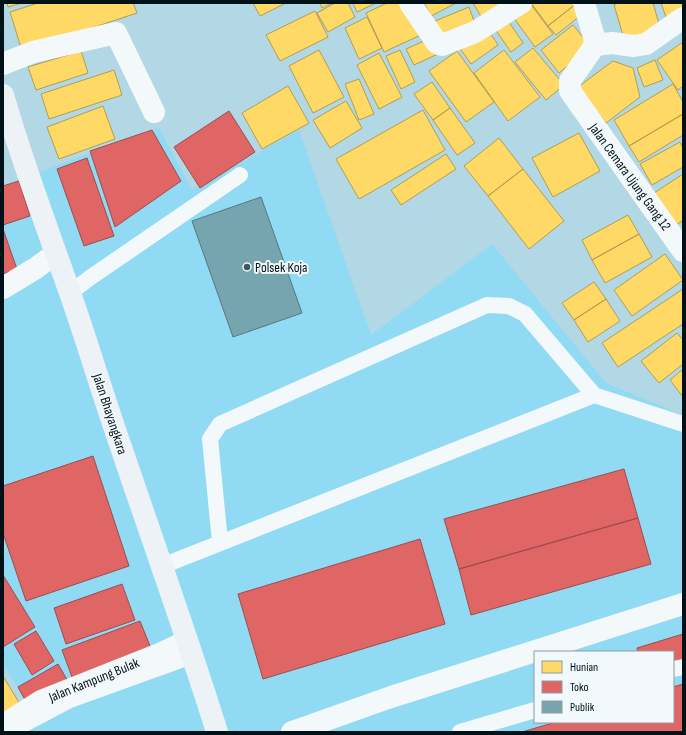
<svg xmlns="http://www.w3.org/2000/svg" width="686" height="735" font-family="'Sofia Sans Condensed',sans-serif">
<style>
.built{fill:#90daf3;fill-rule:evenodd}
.homes{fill:#ffd966;stroke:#b29d4e}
.shops{fill:#e06666;stroke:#9d4c4e}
.public{fill:#76a5af;stroke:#537981}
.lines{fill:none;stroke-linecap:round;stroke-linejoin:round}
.lane{stroke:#f3f9fb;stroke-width:16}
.street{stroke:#f3f9fb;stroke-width:22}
.secondary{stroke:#edf2f7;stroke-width:22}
.poi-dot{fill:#3e575f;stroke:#f1f9fc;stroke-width:1.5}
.labels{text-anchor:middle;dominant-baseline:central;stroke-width:4;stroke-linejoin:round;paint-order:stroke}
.street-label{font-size:14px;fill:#001117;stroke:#f1f9fc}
.poi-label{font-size:14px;fill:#001117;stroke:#f1f9fc;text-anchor:start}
</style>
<rect width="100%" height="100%" fill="#b2d8e5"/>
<path class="built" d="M159,128l33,62 107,-60 72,205 121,-91 114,139 77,32v317h-666l20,-15 -34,-52v-480zM535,652h138v70h-138z"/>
<path class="homes" d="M7,3h15l-14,4z
M38,3h95l4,10 -115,38 -12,-39z
M253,3h33l-26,13z
M320,3h12l-10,5z
M335,3h13l7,14 -27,15 -11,-19z
M353,3h23l-19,9z
M387,3h21l15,31 -39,18 -18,-39z
M424,3h32l-25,13z
M473,3h33l-23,17z
M530,3l23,31 -18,13 -24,-33z
M531,3h46l-29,23z
M577,3l8,9 -29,23 -8,-9z
M618,3h35l8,28 -36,11 -11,-37z
M661,3h22v12l-16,5z
M469,7l8,22 -34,13 -8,-21z
M315,11l13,26 -48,24 -14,-26z
M505,16l18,27 -12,9 -19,-27z
M367,17l15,31 -23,11 -14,-31z
M573,25l18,22 -32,26 -18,-23z
M487,28l11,17 -27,19 -12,-17z
M433,37l7,16 -26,12 -8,-16z
M683,42v44l-5,4 -21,-30z
M533,48l31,37 -18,15 -31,-38z
M319,50l25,47 -31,16 -24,-47z
M400,50l15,32 -14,7 -15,-33z
M504,50l36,47 -32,24 -34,-48z
M81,51l7,22 -52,17 -8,-23z
M457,51l37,51 -28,20 -37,-51z
M379,53l23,44 -23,12 -22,-44z
M655,60l8,20 -19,7 -7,-19z
M613,61l20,7 7,29 -34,26 -28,-36z
M114,70l8,25 -73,24 -8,-25z
M359,79l15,35 -15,6 -14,-36z
M432,82l18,26 -17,12 -19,-26z
M673,84l10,18v12l-54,32 -15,-26z
M288,86l21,37 -47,26 -20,-36z
M346,101l16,27 -32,20 -17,-28z
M103,106l12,33 -56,20 -12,-32z
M450,108l25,35 -18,12 -24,-35z
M423,110l22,40 -86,49 -23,-40z
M683,114v21l-44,27 -10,-16z
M579,133l21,38 -47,26 -21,-39z
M499,138l24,31 -35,27 -24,-30z
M680,142l3,6v19l-31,18 -12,-21z
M446,154l10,15 -55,36 -10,-15z
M523,169l41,52 -35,28 -41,-53z
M683,174v46l-8,6 -21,-33z
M628,215l11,19 -47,26 -10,-20z
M639,234l13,23 -47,26 -13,-23z
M665,254l18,26 -51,36 -18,-26z
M594,282l12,17 -32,21 -12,-17z
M683,289v35l-65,43 -16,-24z
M606,299l14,22 -32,21 -14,-22z
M677,333l6,7v24l-24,19 -18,-22z
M683,369v28l-13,-17z
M3,676l20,33 -20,13z"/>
<path class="shops" d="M229,111l26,41 -55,36 -26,-41z
M152,130l29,51 -66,46 -25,-76z
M87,158l27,78 -30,10 -27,-77z
M19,181l11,35 -27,9v-39z
M3,229l14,40 -14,5z
M93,456l36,110 -103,35 -23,-68v-47z
M624,469l14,49 -179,51 -15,-50z
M638,518l13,46 -180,51 -12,-46z
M420,539l25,85 -182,55 -25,-85z
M3,575l32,52 -32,20z
M122,584l13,36 -69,24 -12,-36z
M140,621l14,35 -79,29 -13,-35z
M36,631l18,30 -22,14 -18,-31z
M683,634v29l-10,3v-14h-35l-1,-4z
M58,664l11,19 -40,24 -11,-20z
M683,684v48h-161l34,-10h117v-35z"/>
<path class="public" d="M261,197l41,116 -69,24 -41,-116z"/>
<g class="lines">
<path class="lane" d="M70,293l21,-16 149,-102
M220,542l-10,-103 10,-15 267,-119 22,1 16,8 69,81 89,29
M162,566l432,-171
M673,669l10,-2
M13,730l57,-30 122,-44
M460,732l75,-22"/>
<path class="street" d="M410,3l27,40 5,2 33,-13 46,-29
M584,3l10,34 1,8 -25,36v10l113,160
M595,45l17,-2 22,3 12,-2 37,-26
M3,64l30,-12 83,-19 38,79
M3,288l33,-20 19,-14
M3,725l38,-24 121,-48 25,-12
M292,732l99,-35 292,-93"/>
<path class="secondary" d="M3,95c19,67 44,132 67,198 18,51 33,103 51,154 32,95 66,189 96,285"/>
</g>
<circle class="poi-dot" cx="247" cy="267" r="4"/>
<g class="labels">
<g class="street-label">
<text transform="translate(630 177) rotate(54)">Jalan Cemara Ujung Gang 12</text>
<text transform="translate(110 414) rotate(72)">Jalan Bhayangkara</text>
<text transform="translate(94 680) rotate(-22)">Jalan Kampung Bulak</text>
</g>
<g class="poi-label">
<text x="255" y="267">Polsek Koja</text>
</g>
</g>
<rect width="686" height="735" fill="none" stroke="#001117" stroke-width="8"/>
<rect x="534" y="651" width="140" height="72" fill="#f1f9fc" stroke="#919ca0"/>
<rect x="542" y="661" width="20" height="12" fill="#ffd966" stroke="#919ca0"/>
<text x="570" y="671" font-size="12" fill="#001117">Hunian</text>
<rect x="542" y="681" width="20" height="12" fill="#e06666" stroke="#919ca0"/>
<text x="570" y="691" font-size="12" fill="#001117">Toko</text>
<rect x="542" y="701" width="20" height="12" fill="#76a5af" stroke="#919ca0"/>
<text x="570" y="711" font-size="12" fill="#001117">Publik</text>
</svg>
